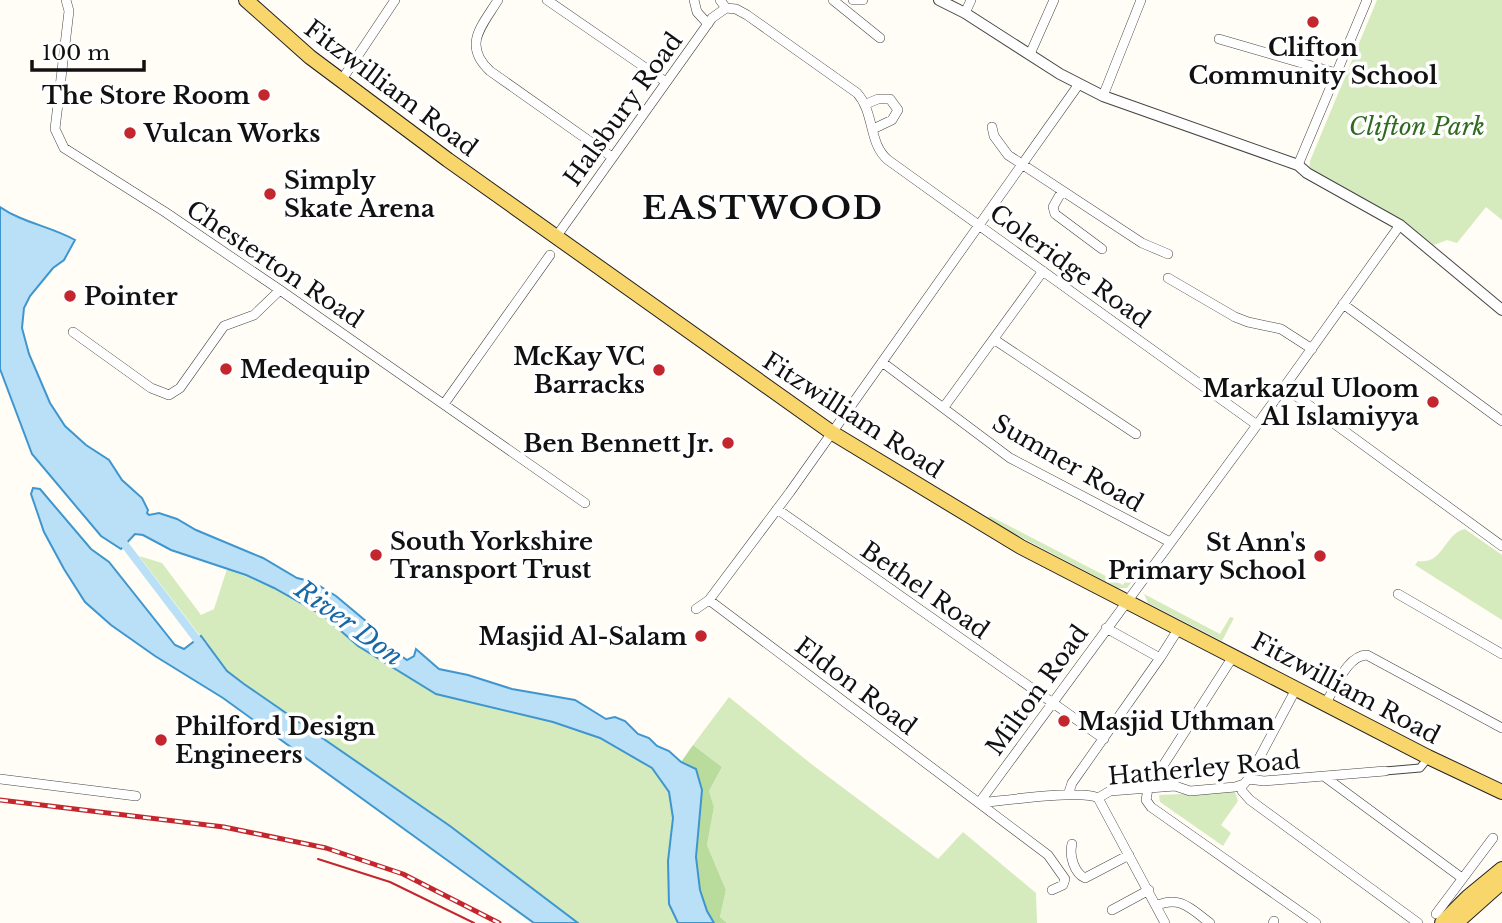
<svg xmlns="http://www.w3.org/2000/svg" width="1502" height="923" font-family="'Libre Baskerville',serif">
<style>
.green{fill:#d5ebbd}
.forest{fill:#b9dc9c}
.water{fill:#b9e0f7;stroke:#3f96cf;stroke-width:2}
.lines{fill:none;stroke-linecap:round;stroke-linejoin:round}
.canal{stroke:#b9e0f7;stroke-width:8}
.pedestrian-casing{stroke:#444;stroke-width:9}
.minor-casing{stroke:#444;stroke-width:10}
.tertiary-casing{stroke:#444;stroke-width:12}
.primary-casing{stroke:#222;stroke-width:16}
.pedestrian{stroke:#fff;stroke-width:7}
.minor{stroke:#fff;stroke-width:9}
.tertiary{stroke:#fff;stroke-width:10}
.primary{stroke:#f9d66b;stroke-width:14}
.tram{stroke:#c4262e;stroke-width:2}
.rail-casing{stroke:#c4262e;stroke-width:5}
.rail{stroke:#fff;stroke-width:2.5;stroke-dasharray:8;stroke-linecap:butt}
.poi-dot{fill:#c4262e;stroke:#fff;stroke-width:2.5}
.labels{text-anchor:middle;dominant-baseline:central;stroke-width:7;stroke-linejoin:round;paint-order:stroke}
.poi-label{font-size:24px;font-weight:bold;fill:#111;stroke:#fff;text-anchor:start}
.street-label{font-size:24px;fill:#111;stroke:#fff}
.park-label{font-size:24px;font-style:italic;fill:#2f6b1f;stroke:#fff}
.water-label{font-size:26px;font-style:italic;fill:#1768a6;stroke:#fff}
.district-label{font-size:32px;font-weight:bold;letter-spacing:2px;fill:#111;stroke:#fff}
</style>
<rect width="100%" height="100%" fill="#fffdf5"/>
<path class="green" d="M1377,0h125v220l-16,-13 -29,36 -10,-3 -13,5 -34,-25 -91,-50 1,-9z
M990,516l133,69 6,-8 5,2 -7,9h-9l-120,-63 -10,-7z
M1465,529l37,26v65l-87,-55 3,-4c26,4 26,-28 47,-32z
M139,556l23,7 39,52 13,-6 13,-40 47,19 50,28 34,30 242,92 52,30 17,24 4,26 -5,43 1,42 9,20h-100l-128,-97 -168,-115 -55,-40z
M1144,594l76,40 10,-17 4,1 -12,23 -74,-38z
M729,697l81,66 128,96 25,-27 73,61 1,30h-310l-7,-6 6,-27 -19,-45 7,-38 -5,-16 13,-24 -29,-22z
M1235,792l3,9 -17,24 10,8 -8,13 -63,-44 -1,-7z"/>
<path class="forest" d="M693,745l29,22 -13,24 5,16 -7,38 19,45 -6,27 7,6h-13l-7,-12 -7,-21 -4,-33 4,-42 -19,-53z"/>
<path class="water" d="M0,207c23,16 50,19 75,33l-11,20 -11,8 -23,28 -6,12 -2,20 7,26 21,49 15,23 21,19 23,15 13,20 20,18 6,12 -1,3 2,2 10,-2 18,6 19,11 67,28 34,20 16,4 23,14 31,26 5,6 1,8 34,24 7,-4 2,-7 23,20 29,6 44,14 63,11 31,19 9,-2 10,4 13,13 11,4 8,8 12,5 12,11 15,7 6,21 -6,67 4,33 7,21 7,12h-36l-9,-19 -1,-43 5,-43 -4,-26 -17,-24 -52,-30 -47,-16 -117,-28 -78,-48 -34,-30 -50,-28 -28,-13 -75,-25 -28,-15 -8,-1 -14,15 -20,-13 -69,-82 -32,-85z
M33,488l7,1 51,60 18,13 66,83 9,4 17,-13 26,35 17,13 206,142 128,97h-44l-311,-225 -68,-42 -44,-31 -26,-23 -21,-33 -20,-37 -13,-38z"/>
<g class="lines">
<path class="canal" d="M119,537l83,109"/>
<defs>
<path id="pedestrian" d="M1385,771l35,-3 8,-10"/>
<path id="minor" d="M66,0l3,11 -14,118 9,19 101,64 115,78 305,213
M498,0c-16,26 -36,45 -8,71l122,86
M547,0l119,82
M694,0l3,12 11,12
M720,0l6,8 10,1 11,6 110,78c18,20 11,50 31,67l369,265
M833,0l47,38
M853,0h10
M965,13l6,-13
M1219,39l117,34
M1030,54l24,-54
M341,81l54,-81
M1103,96l38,-96
M866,104l12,-5h12l8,11 -6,10 -19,9
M992,127l2,9 14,19 134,88 26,11
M1298,165l69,-165
M1062,191l-9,16 2,7 47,35
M556,237l156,-219 14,-10
M1168,278l67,39 13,5 33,7 31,20
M1343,304l159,117
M73,332l78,56 18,7 11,-7 44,-62 30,-11 26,-25
M995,340l141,94
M882,362l128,96 160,84
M1284,387l218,159
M444,404l106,-149
M944,407l99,-136
M777,509l327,230
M1398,594l104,60
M709,600l339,255 17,24 -2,6 -11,5
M696,609l13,-9 81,-108 289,-408
M1106,628l54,30
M1234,655l-86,134 -2,11 5,7 165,116
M1325,704c10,-15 22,-49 42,-49l135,73
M1325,777l137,101
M0,779l136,17
M1248,779l48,-90
M1241,785l1,6 8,9 168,123
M1068,795l4,-12 88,-125 19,-30
M1098,798l67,125
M979,803l278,-378 143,-200
M979,803c22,-2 104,-14 119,-5l12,-7 65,-5 15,5 45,-4 9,-3 4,-5 16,2 121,-10
M1072,844c-3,11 2,29 13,34l44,-23
M1156,906c24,-11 35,3 54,17
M1112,910l37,-20
M1436,914l57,-76
M1273,923l1,-2"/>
<path id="tertiary" d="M939,0l26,13 95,61 43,22 195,69 9,8 93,52 102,85"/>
<path id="primary" d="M246,0l64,57 138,103 383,272 190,115 407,210 74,35
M1442,923l26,-26 34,-28
M1456,923l46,-41"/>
</defs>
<use href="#pedestrian" class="pedestrian-casing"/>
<use href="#minor" class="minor-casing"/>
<use href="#tertiary" class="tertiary-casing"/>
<use href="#primary" class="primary-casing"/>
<use href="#pedestrian" class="pedestrian"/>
<use href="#minor" class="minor"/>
<use href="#tertiary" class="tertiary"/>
<use href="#primary" class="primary"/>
<path class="tram" d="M318,859l72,23 84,41"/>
<defs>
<path id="rail" d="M0,800l224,27 102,21 77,26 96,49"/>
</defs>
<use href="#rail" class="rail-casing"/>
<use href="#rail" class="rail"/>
</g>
<g class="poi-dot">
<circle cx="1313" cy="22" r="7"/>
<circle cx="264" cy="95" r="7"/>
<circle cx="130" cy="133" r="7"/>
<circle cx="270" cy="194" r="7"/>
<circle cx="70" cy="296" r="7"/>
<circle cx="226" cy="369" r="7"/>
<circle cx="659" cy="370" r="7"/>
<circle cx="1433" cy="402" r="7"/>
<circle cx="728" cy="443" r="7"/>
<circle cx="376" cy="555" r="7"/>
<circle cx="1320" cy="556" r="7"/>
<circle cx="701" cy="636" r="7"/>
<circle cx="1064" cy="721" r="7"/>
<circle cx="161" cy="740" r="7"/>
</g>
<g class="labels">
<g class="poi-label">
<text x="1313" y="47" text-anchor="middle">Clifton<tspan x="1313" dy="28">Community School</tspan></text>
<text x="250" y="95" text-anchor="end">The Store Room</text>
<text x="144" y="133">Vulcan Works</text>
<text x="284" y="180">Simply<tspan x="284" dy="28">Skate Arena</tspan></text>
<text x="84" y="296">Pointer</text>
<text x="645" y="356" text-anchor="end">McKay VC<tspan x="645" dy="28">Barracks</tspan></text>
<text x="240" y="369">Medequip</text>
<text x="1419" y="388" text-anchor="end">Markazul Uloom<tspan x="1419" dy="28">Al Islamiyya</tspan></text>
<text x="714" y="443" text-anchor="end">Ben Bennett Jr.</text>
<text x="390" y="541">South Yorkshire<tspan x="390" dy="28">Transport Trust</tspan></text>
<text x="1306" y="542" text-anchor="end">St Ann's<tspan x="1306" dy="28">Primary School</tspan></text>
<text x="687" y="636" text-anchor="end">Masjid Al-Salam</text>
<text x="1078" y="721">Masjid Uthman</text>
<text x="175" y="726">Philford Design<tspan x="175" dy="28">Engineers</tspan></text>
</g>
<g class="street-label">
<text transform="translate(391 88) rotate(37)">Fitzwilliam Road</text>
<text transform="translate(623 109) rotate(-54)">Halsbury Road</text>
<text transform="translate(275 264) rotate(34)">Chesterton Road</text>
<text transform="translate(1070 266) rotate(36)">Coleridge Road</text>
<text transform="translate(853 415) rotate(33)">Fitzwilliam Road</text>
<text transform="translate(1068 463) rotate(30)">Sumner Road</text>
<text transform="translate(925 590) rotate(35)">Bethel Road</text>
<text transform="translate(856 686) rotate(37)">Eldon Road</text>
<text transform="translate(1346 688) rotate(28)">Fitzwilliam Road</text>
<text transform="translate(1037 690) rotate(-54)">Milton Road</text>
<text transform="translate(1204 768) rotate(-5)">Hatherley Road</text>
</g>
<g class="park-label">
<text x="1417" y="126">Clifton Park</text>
</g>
<g class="water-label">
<text transform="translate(349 623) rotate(36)">River Don</text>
</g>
<g class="district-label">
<text x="763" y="208">EASTWOOD</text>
</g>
</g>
<path d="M32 60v10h112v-10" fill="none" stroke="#111111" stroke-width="3.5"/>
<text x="42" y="60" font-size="21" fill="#111111" stroke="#ffffff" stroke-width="5" paint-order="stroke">100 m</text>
</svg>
